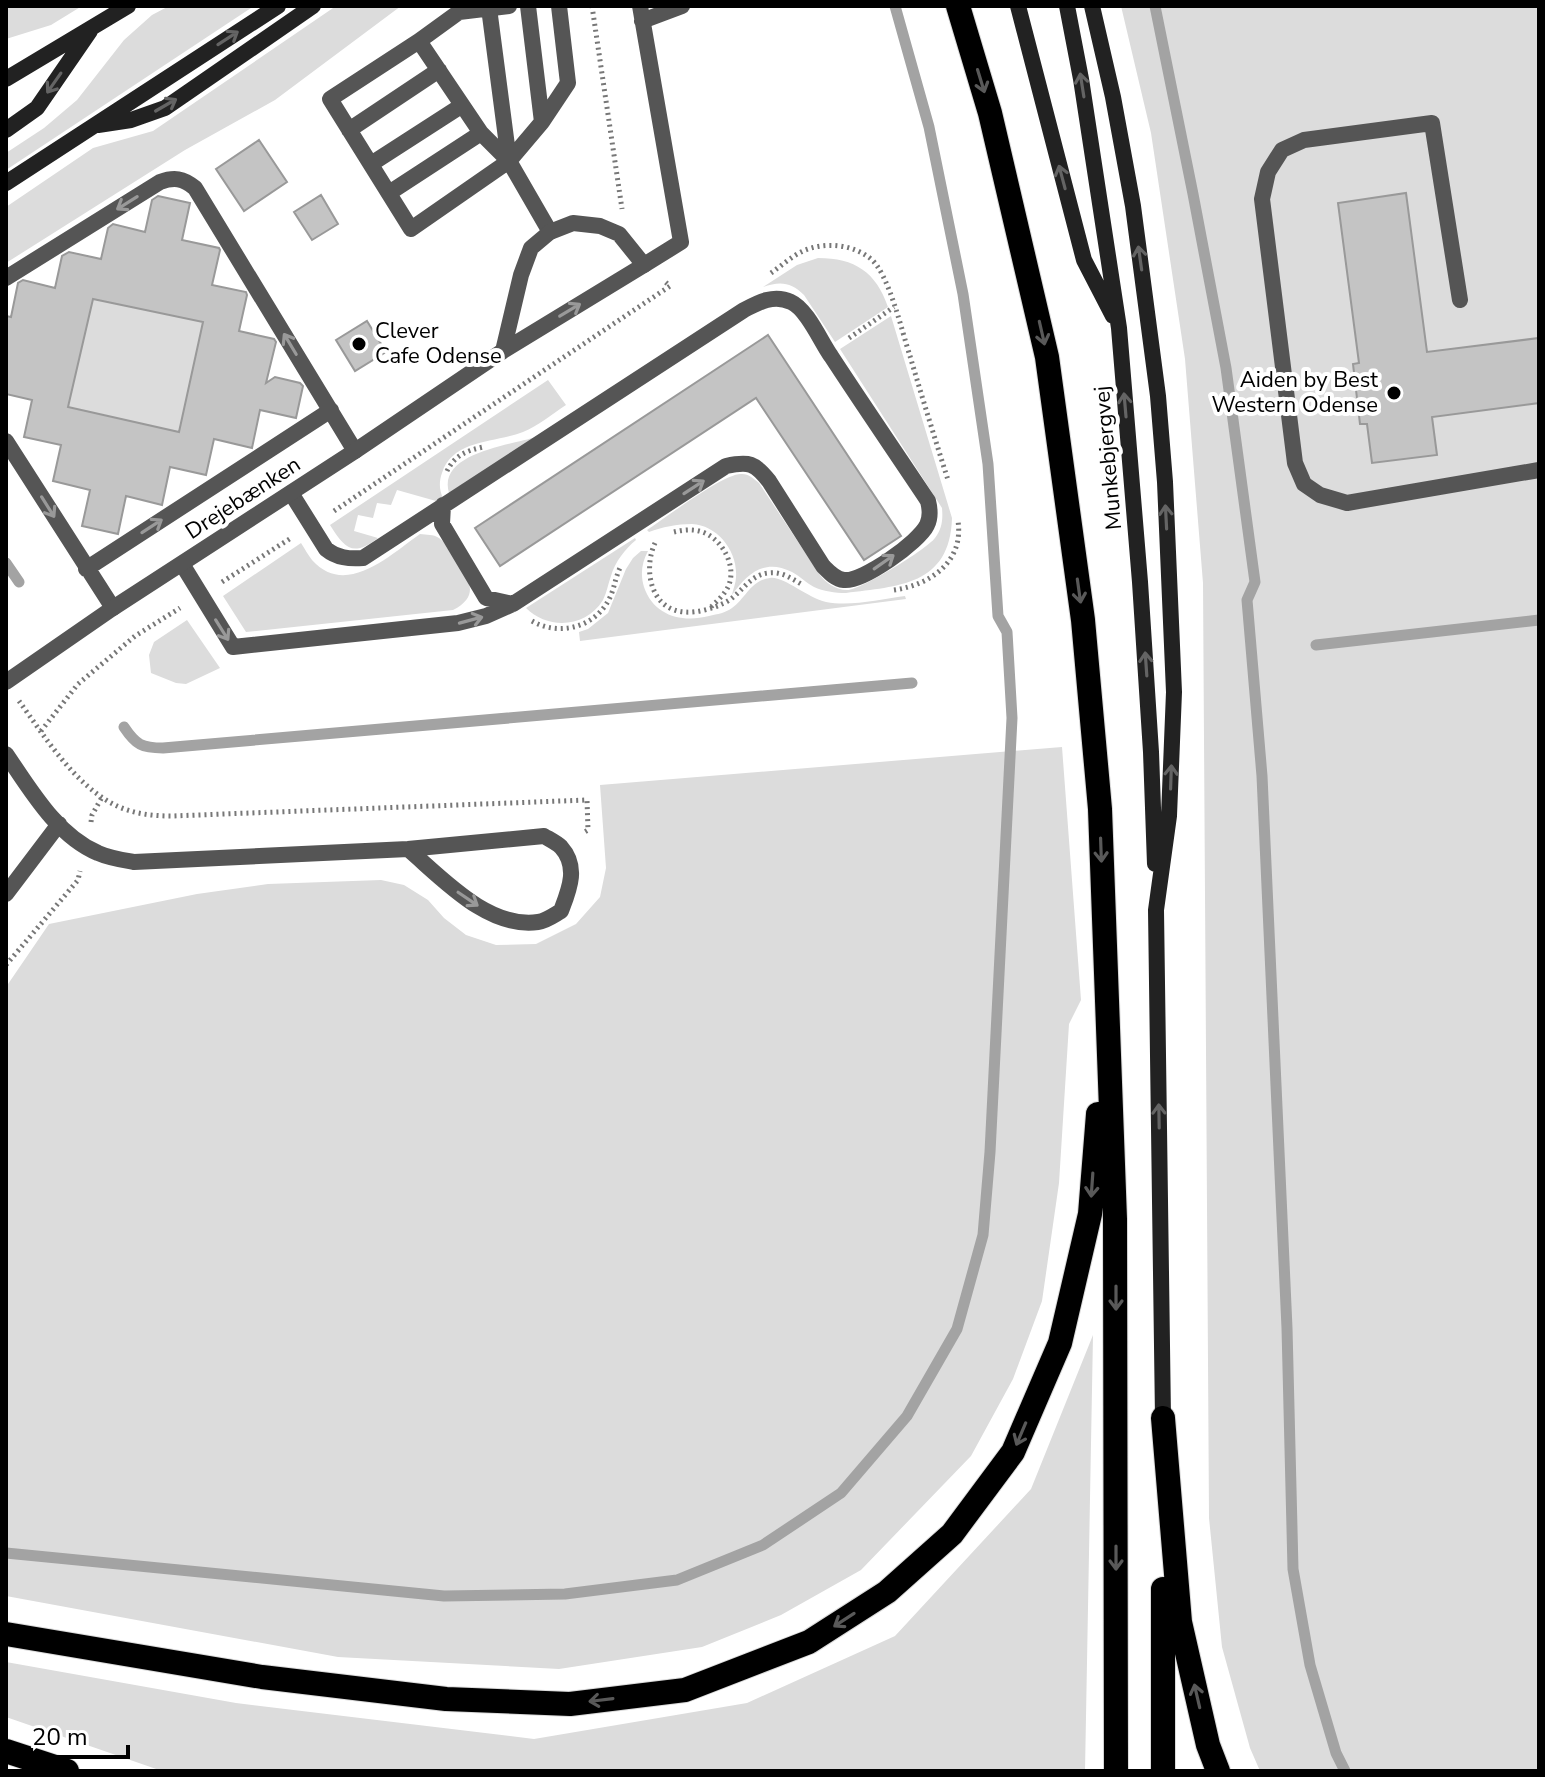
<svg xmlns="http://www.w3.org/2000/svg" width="1545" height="1777" font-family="'Nunito Sans',sans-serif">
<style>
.green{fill:#dcdcdc}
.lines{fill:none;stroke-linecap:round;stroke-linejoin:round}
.stream{stroke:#a3a3a3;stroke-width:11}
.building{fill:#c4c4c4;stroke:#999;stroke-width:2;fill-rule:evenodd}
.highway-casing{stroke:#dbdbdb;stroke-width:26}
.path{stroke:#777;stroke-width:5;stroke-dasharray:2 4;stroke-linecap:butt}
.lane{stroke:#555;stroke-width:16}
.street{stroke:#555;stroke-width:16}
.secondary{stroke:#222;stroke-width:16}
.highway{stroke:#000;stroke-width:24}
.oneway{stroke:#646464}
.oneway2{stroke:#595959}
.oneway3{stroke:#999}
.poi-dot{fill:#000;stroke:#fff;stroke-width:3}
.labels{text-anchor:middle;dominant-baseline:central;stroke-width:8;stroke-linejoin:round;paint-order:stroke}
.poi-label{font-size:22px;fill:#000;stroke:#fff;text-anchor:start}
.street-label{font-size:22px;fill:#000;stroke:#fff}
</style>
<rect width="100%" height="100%" fill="#fff"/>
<path class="green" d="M6,6h76l-31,19 -45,14z
M169,6h85l-248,164v-17l38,-25 33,-28 47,-60 28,-25z
M336,6h65l-126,94 -90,50 -179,113v-56l87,-59 60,-17z
M1121,6h418v1765h-279l-10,-23 -28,-101 -13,-129 -6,-935 -18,-224 -34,-226z
M818,258c37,0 58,14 70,49l-53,35 -31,-47c-13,-13 -24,-14 -41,-8l34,-22z
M139,270l28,44 36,8 -8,36 38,9 -54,65 -37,-8 -44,28 8,-37 -38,-8 8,-36 -35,-8 7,-36 37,8 8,-36 37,8z
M891,316l61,202c-2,68 -54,68 -106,75 -11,0 -23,-2 -32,-6 -8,-4 -14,-11 -22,-15 -28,-14 -45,2 -60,23 1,-6 4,-12 4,-18 2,-26 -19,-52 -44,-53 -15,0 -30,3 -43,8l-2,-2c17,-11 78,-58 95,-56 7,0 12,5 17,9l61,92c6,8 16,15 27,15 12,1 80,-41 88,-52 7,-9 8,-18 7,-30l-102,-159z
M548,380l18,25c-14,9 -28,21 -43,27 -28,11 -70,7 -81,41 -3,8 -3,17 1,25l-7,3 -39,-11 -6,15 -14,-2 -4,15 -15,-3 -4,16 24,7c-25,19 -33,11 -48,-13z
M536,437l-87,56c-12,-40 62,-48 87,-56z
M420,534c7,1 13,0 19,4 6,4 11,13 15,20 14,19 28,37 -1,52l-207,22 -23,-36 78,-53c4,6 7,12 11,17 34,38 78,-5 108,-26z
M635,538l1,2c-11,9 -21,22 -25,36 -3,8 -4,16 -8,24 -17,28 -55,30 -77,8z
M641,551h7c-6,11 -8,23 -4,36 10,29 38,36 65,29 9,-2 16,-3 23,-8 14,-10 19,-28 38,-30 14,-2 37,20 56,24 25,5 54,-3 79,-6l1,3 -326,42 -1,-9 9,-3 20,-16 18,-44 7,-11z
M187,620l33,48 -34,16 -10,-1 -25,-10 -2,-18 5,-13z
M1062,747l19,253 -12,24 -10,159 -17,118 -29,78 -42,77 -110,114 -80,45 -79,32 -143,22 -221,-12 -332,-61v-609l43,-63 148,-30 71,-10 113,-4 23,5 24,15 16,18 22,17 30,10 40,-1 40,-20 24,-27 6,-29 -6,-83z
M1093,1335l-8,436h-923l-156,-54v-55l230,41 298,36 213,-36 148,-67 136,-147z"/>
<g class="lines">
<path class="stream" d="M1155,6l38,188 33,174 29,214 -8,18 15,176 25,552 6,241 17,96 26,88 9,18
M6,563l13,19
M1316,645l223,-25
M124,727c12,18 18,21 39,21l749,-65
M6,1553l438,43 121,-2 112,-14 86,-35 78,-52 66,-77 50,-87 26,-94 7,-83 22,-434 -5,-86 -9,-16 -10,-152 -25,-170 -34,-167 -34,-121"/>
</g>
<path class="building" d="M259,140l28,42 -43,29 -28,-42z
M1406,193l21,159 112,-14v65l-107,14 5,38 -65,8 -5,-39h-7l-7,-60 6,-1 -21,-160z
M321,195l17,29 -26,16 -18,-28z
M158,196l32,7 -8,37 37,8 1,2 -8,35 34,7 1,3 -8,36 35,8 2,3 -10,41 9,-6 25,6 3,3 -7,32 -36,-8 -8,38 -38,-9 -8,36 -36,-8 -8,38 -36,-9 -8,38 -36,-8 8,-36 -37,-9 8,-36 -37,-8 8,-37 -26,-6v-78l5,1 7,-34 5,-3 32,8 7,-32 7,-4 32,7 7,-31 5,-4 32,8 7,-32zM93,299l110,23 -24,110 -111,-25z
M367,321l19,31 -31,19 -19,-31z
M768,335l133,201 -37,24 -108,-162 -256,168 -25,-38z"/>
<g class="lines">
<defs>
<path id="highway" d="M958,6l32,107 57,244 36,263 17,189 15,410 1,552
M1163,1418l17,204 28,123 10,26
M6,1634l256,43 184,22 124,5 115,-14 124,-48 78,-50 65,-58 61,-82 47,-109 30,-129 8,-100
M6,1751l61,20
M1163,1771v-182"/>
</defs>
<use href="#highway" class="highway-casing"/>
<path class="path" d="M592,6l30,203
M771,273c10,-7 20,-16 30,-21 22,-11 52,-8 70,7 18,15 31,73 39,97 12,41 25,83 38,124
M849,338l45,-31
M447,471c8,-16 19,-20 36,-24
M334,511l336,-225 -7,-6
M674,532c8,-2 17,-3 25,-1 22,5 39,35 29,56 -4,8 -11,14 -17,20
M655,543c-12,26 -5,67 30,69 11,1 26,-3 37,-8 18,-7 26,-29 46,-31 14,-2 24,6 35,12
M222,582l69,-44
M894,590c36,-5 70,-28 64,-69
M532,621c28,16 66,6 79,-26 4,-10 5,-20 10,-29
M19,701c26,36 57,86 98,105 17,8 36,10 55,10l415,-16 1,30 -5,3
M41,731l37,-47 57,-48 45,-28
M91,822l1,-7 10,-18
M6,965l72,-85 2,-9"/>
<path class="lane" d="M509,6l-50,6 -40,29 -89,58 81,130 98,-68 33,-39 -14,-116
M640,6l41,236 -37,23
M489,8l20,153
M642,21l40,-15
M419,41l62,92 28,28 41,71
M542,122l26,-39 -9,-77
M349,130l90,-60
M371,164l90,-58
M389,193l92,-60
M6,278l154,-96c14,-5 23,-4 35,6l160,263
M1460,300l-28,-177 -128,17 -22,10 -14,22 -6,27 33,264 9,21 16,11 27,8 192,-33
M6,441l107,167
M443,505l-1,19 44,74 27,6
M182,564l51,83 225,-24 28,-7 27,-12 213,-138c23,-5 29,-3 43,15l54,85c6,6 12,13 21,14 19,2 75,-38 83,-55 4,-8 3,-16 1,-24 -32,-48 -65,-96 -97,-145 -10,-14 -24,-47 -40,-54 -17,-8 -32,0 -47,8l-381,248c-14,1 -26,0 -37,-9l-35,-56
M86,569l245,-159"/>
<path class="street" d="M6,682l107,-74 242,-157 148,-100 141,-86 -25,-31 -19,-8 -27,-3 -23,9 -19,16 -10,27 -18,76
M6,754c24,35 51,82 92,99 11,5 24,7 36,9l274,-13 136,-13c5,3 13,7 17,11 18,20 8,43 0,64 -7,4 -15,10 -23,11 -50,7 -95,-43 -130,-73
M6,894l53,-70"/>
<path class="secondary" d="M1018,6l66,254 29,56
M1067,6l14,73 38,249 21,254 11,170 4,112
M1092,6l21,91 20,109 25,190 7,86 9,210 -5,124 -13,94 7,508
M6,79l122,-73
M98,125l33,-5 34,-12 148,-102
M6,130l31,-22 53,-77
M6,183l272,-177"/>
<use href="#highway" class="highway"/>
</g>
<defs><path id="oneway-shaft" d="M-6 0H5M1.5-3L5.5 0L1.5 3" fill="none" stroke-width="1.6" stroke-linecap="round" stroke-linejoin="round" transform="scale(2)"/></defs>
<g class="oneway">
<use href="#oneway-shaft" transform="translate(228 38) rotate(-33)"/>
<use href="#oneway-shaft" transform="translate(54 83) rotate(125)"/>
<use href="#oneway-shaft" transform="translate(1082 85) rotate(-99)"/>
<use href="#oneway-shaft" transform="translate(166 105) rotate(-30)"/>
<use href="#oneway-shaft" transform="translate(1062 177) rotate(-105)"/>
<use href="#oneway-shaft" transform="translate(1140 258) rotate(-98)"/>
<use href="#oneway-shaft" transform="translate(1125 405) rotate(-95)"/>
<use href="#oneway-shaft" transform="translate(1166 517) rotate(-93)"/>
<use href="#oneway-shaft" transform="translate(1146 664) rotate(-94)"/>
<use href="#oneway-shaft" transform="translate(1171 777) rotate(-88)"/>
<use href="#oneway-shaft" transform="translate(1159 1116) rotate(-91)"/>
</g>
<g class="oneway2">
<use href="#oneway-shaft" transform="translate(981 81) rotate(73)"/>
<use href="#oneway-shaft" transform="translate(1042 333) rotate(77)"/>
<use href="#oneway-shaft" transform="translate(1079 591) rotate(82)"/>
<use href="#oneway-shaft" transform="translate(1101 850) rotate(88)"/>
<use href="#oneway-shaft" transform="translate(1092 1185) rotate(94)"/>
<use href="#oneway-shaft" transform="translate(1116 1298) rotate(90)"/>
<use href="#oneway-shaft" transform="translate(1021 1434) rotate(113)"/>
<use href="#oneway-shaft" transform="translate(1116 1558) rotate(90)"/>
<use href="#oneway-shaft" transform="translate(844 1620) rotate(147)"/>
<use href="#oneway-shaft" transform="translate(1197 1696) rotate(-103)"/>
<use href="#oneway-shaft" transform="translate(601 1700) rotate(173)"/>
</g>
<g class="oneway3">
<use href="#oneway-shaft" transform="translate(127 203) rotate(148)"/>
<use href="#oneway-shaft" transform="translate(570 310) rotate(-31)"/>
<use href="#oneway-shaft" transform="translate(290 344) rotate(-121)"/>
<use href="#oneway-shaft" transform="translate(694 487) rotate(-33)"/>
<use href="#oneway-shaft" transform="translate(48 507) rotate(58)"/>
<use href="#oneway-shaft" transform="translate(152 526) rotate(-33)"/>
<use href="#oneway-shaft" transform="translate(884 562) rotate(-35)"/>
<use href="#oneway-shaft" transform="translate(471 620) rotate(-15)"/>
<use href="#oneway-shaft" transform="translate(222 630) rotate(58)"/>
<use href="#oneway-shaft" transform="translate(468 899) rotate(34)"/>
</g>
<g class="poi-dot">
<circle cx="359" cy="344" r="8"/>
<circle cx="1394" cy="393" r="8"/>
</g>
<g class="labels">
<g class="poi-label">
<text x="375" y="331">Clever<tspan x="375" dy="25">Cafe Odense</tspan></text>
<text x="1378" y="380" text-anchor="end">Aiden by Best<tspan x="1378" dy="25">Western Odense</tspan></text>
</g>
<g class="street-label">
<text transform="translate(1108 458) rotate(-95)">Munkebjergvej</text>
<text transform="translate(243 498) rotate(-33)">Drejebænken</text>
</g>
</g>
<rect width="1545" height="1777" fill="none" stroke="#000000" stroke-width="16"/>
<path d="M20 1745v12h108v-12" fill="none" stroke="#000000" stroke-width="4"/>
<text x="32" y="1745" font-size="24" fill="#000000" stroke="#ffffff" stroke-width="6" paint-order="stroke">20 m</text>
</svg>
